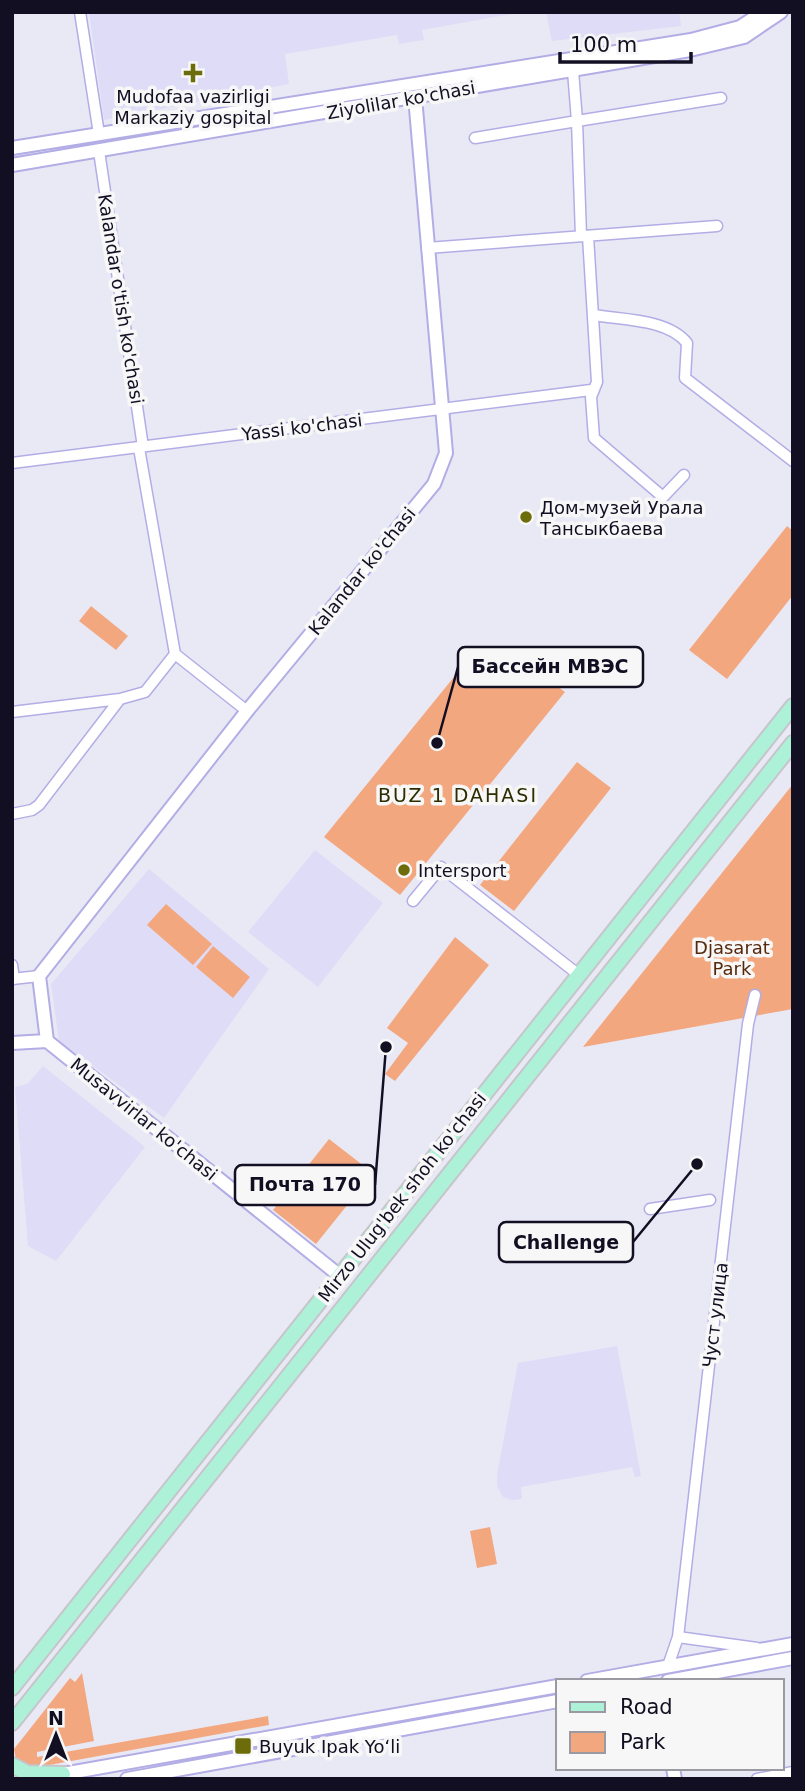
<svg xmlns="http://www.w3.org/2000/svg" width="805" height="1791" font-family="'DejaVu Sans',sans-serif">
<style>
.built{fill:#dedcf7}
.green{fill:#f3a77f}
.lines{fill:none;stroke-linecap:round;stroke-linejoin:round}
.minor-casing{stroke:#b3ade6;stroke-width:13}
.tertiary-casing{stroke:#b3ade6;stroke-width:16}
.secondary-casing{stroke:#b3ade6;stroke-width:16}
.primary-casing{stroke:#c6c5ca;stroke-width:18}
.minor{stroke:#fff;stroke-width:10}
.tertiary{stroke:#fff;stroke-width:12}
.secondary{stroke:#fff;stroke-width:12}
.primary{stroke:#adf1d9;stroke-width:14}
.poi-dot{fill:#6d6c0b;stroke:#f7f7f7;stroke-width:2.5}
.labels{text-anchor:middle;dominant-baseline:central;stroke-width:7;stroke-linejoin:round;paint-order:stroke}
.poi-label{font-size:18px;fill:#120f23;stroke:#f7f7f7;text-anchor:start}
.street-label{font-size:18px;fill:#120f23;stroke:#f7f7f7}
.park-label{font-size:18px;fill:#56280c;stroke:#f7f7f7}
.neighbourhood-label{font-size:19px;letter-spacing:2px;fill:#2d2d02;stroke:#f7f7f7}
.leader{fill:none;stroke:#120f23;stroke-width:2.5}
.callout-dot{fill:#120f23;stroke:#f7f7f7;stroke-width:2.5}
.callout{fill:#f7f7f7;stroke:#120f23;stroke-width:2.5}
.callout-label{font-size:19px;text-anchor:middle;font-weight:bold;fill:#120f23}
</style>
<rect width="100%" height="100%" fill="#e9e9f5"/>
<path class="built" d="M89,12h434l-101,18 2,10 -25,4 -2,-9 -112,19 4,30 -185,36z
M546,12h133l2,14 -129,15z
M315,850l68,53 -65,84 -70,-55z
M149,869l120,100 -105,149 -105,-77 -8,-57z
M43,1066l102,81 -89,114 -28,-15 -13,-159 12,-3z
M617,1346l24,130 -6,1 -3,-10 -111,20 1,12 -10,1 -9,-3 -6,-11v-11l21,-112z"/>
<path class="green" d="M787,526l6,5v64l-66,84 -38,-29z
M91,606l37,30 -12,14 -37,-29z
M512,653l53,39 -165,203 -76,-58 134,-165z
M577,762l34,26 -97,123 -34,-26z
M793,784v225l-210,38z
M166,904l46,40 -19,21 -46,-40z
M455,937l34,28 -94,116 -10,-7 23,-31 -21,-15z
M213,946l37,31 -17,21 -37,-31z
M329,1139l44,34 -57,71 -43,-34z
M490,1527l7,37 -20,4 -7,-37z
M82,1673l12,68 -57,11v5l231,-41 1,9 -236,43 -17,-8 -2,-11 56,-71 5,4z"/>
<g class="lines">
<defs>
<path id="minor" d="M80,12l19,122
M475,138l102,-17 -4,-50
M99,151l44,296
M581,236l-4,-115 144,-23
M588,236l9,146 -6,15 3,41 69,59 21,-22
M427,248l290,-22
M594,315c29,5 74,4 93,28l-2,35 108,83
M139,448l36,206
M12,463l579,-73
M175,654l72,57
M12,712l108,-13 25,-7 30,-38
M12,814l20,-4 7,-5 81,-106
M413,901l28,-34 138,108
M12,965l2,14
M12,979l27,-3
M650,1209l60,-9
M678,1637l79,11
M668,1666l10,-29 70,-613 7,-29
M757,1779l36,-7"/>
<path id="tertiary" d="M47,1041l-8,-65 208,-265 187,-227 12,-31 -31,-356
M47,1041l293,235
M12,1043l35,-2
M673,1768l2,11"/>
<path id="secondary" d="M12,148l679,-108 49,-13 23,-15
M12,165l678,-115 54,-13 37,-25
M587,1681l206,-37
M668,1681l125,-23
M63,1774l495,-88
M127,1779l431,-78"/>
<path id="primary" d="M12,1688l781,-982
M12,1723l781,-980
M12,1765l15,8 36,1"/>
</defs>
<use href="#minor" class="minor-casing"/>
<use href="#tertiary" class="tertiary-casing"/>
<use href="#secondary" class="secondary-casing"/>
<use href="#primary" class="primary-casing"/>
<use href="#minor" class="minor"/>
<use href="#tertiary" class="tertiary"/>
<use href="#secondary" class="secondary"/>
<use href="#primary" class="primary"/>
</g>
<g class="poi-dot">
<path d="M189.5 62.5h7v7h7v7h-7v7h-7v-7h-7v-7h7z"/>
<circle cx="526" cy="517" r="7"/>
<circle cx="404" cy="870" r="7"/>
<rect x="234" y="1737" width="18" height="18" rx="3.5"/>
</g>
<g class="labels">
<g class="poi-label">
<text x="193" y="96" text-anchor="middle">Mudofaa vazirligi<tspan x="193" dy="21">Markaziy gospital</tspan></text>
<text x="540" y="507">Дом-музей Урала<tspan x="540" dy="21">Тансыкбаева</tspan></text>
<text x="418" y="870">Intersport</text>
<text x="259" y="1746">Buyuk Ipak Yoʻli</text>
</g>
<g class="street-label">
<text transform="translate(401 100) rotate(-10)">Ziyolilar ko'chasi</text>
<text transform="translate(121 299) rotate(81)">Kalandar o'tish ko'chasi</text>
<text transform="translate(302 427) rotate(-7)">Yassi ko'chasi</text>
<text transform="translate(362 571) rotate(-51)">Kalandar ko'chasi</text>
<text transform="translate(144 1119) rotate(39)">Musavvirlar ko'chasi</text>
<text transform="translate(402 1197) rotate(-52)">Mirzo Ulug'bek shoh ko'chasi</text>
<text transform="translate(715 1315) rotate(-83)">Чуст улица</text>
</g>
<g class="park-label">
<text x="732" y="947">Djasarat<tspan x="732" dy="21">Park</tspan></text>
</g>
<g class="neighbourhood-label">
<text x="458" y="795">BUZ 1 DAHASI</text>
</g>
</g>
<path class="leader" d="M437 743L458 667M386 1047L375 1185M697 1164L633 1242"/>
<g class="callout-dot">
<circle cx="437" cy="743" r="7"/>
<circle cx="386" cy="1047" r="7"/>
<circle cx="697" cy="1164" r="7"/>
</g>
<g class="callout">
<rect x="458" y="647" width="185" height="40" rx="7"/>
<rect x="235" y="1165" width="140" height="40" rx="7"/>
<rect x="499" y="1222" width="134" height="40" rx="7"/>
</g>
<g class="callout-label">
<text x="550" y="673">Бассейн МВЭС</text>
<text x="305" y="1191">Почта 170</text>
<text x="566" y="1249">Challenge</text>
</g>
<rect width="805" height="1791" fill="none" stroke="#120f23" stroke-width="28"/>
<rect x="556" y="1679" width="228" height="91" fill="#f7f7f7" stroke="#9b9aa2" stroke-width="2"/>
<rect x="570" y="1702" width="35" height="10" fill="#adf1d9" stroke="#9b9aa2" stroke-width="2"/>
<text x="620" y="1714" font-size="21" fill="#120f23">Road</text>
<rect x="570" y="1732" width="35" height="21" fill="#f3a77f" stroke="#9b9aa2" stroke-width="2"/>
<text x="620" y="1749" font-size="21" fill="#120f23">Park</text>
<g transform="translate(56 1735)" stroke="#f7f7f7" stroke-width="5" paint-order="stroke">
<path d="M0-5L12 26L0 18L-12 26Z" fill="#120f23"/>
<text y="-10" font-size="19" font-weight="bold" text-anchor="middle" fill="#120f23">N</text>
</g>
<path d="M560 52v10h131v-10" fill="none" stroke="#120f23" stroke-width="3.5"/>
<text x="570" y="52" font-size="21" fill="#120f23" stroke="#f7f7f7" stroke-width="5" paint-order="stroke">100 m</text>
</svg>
